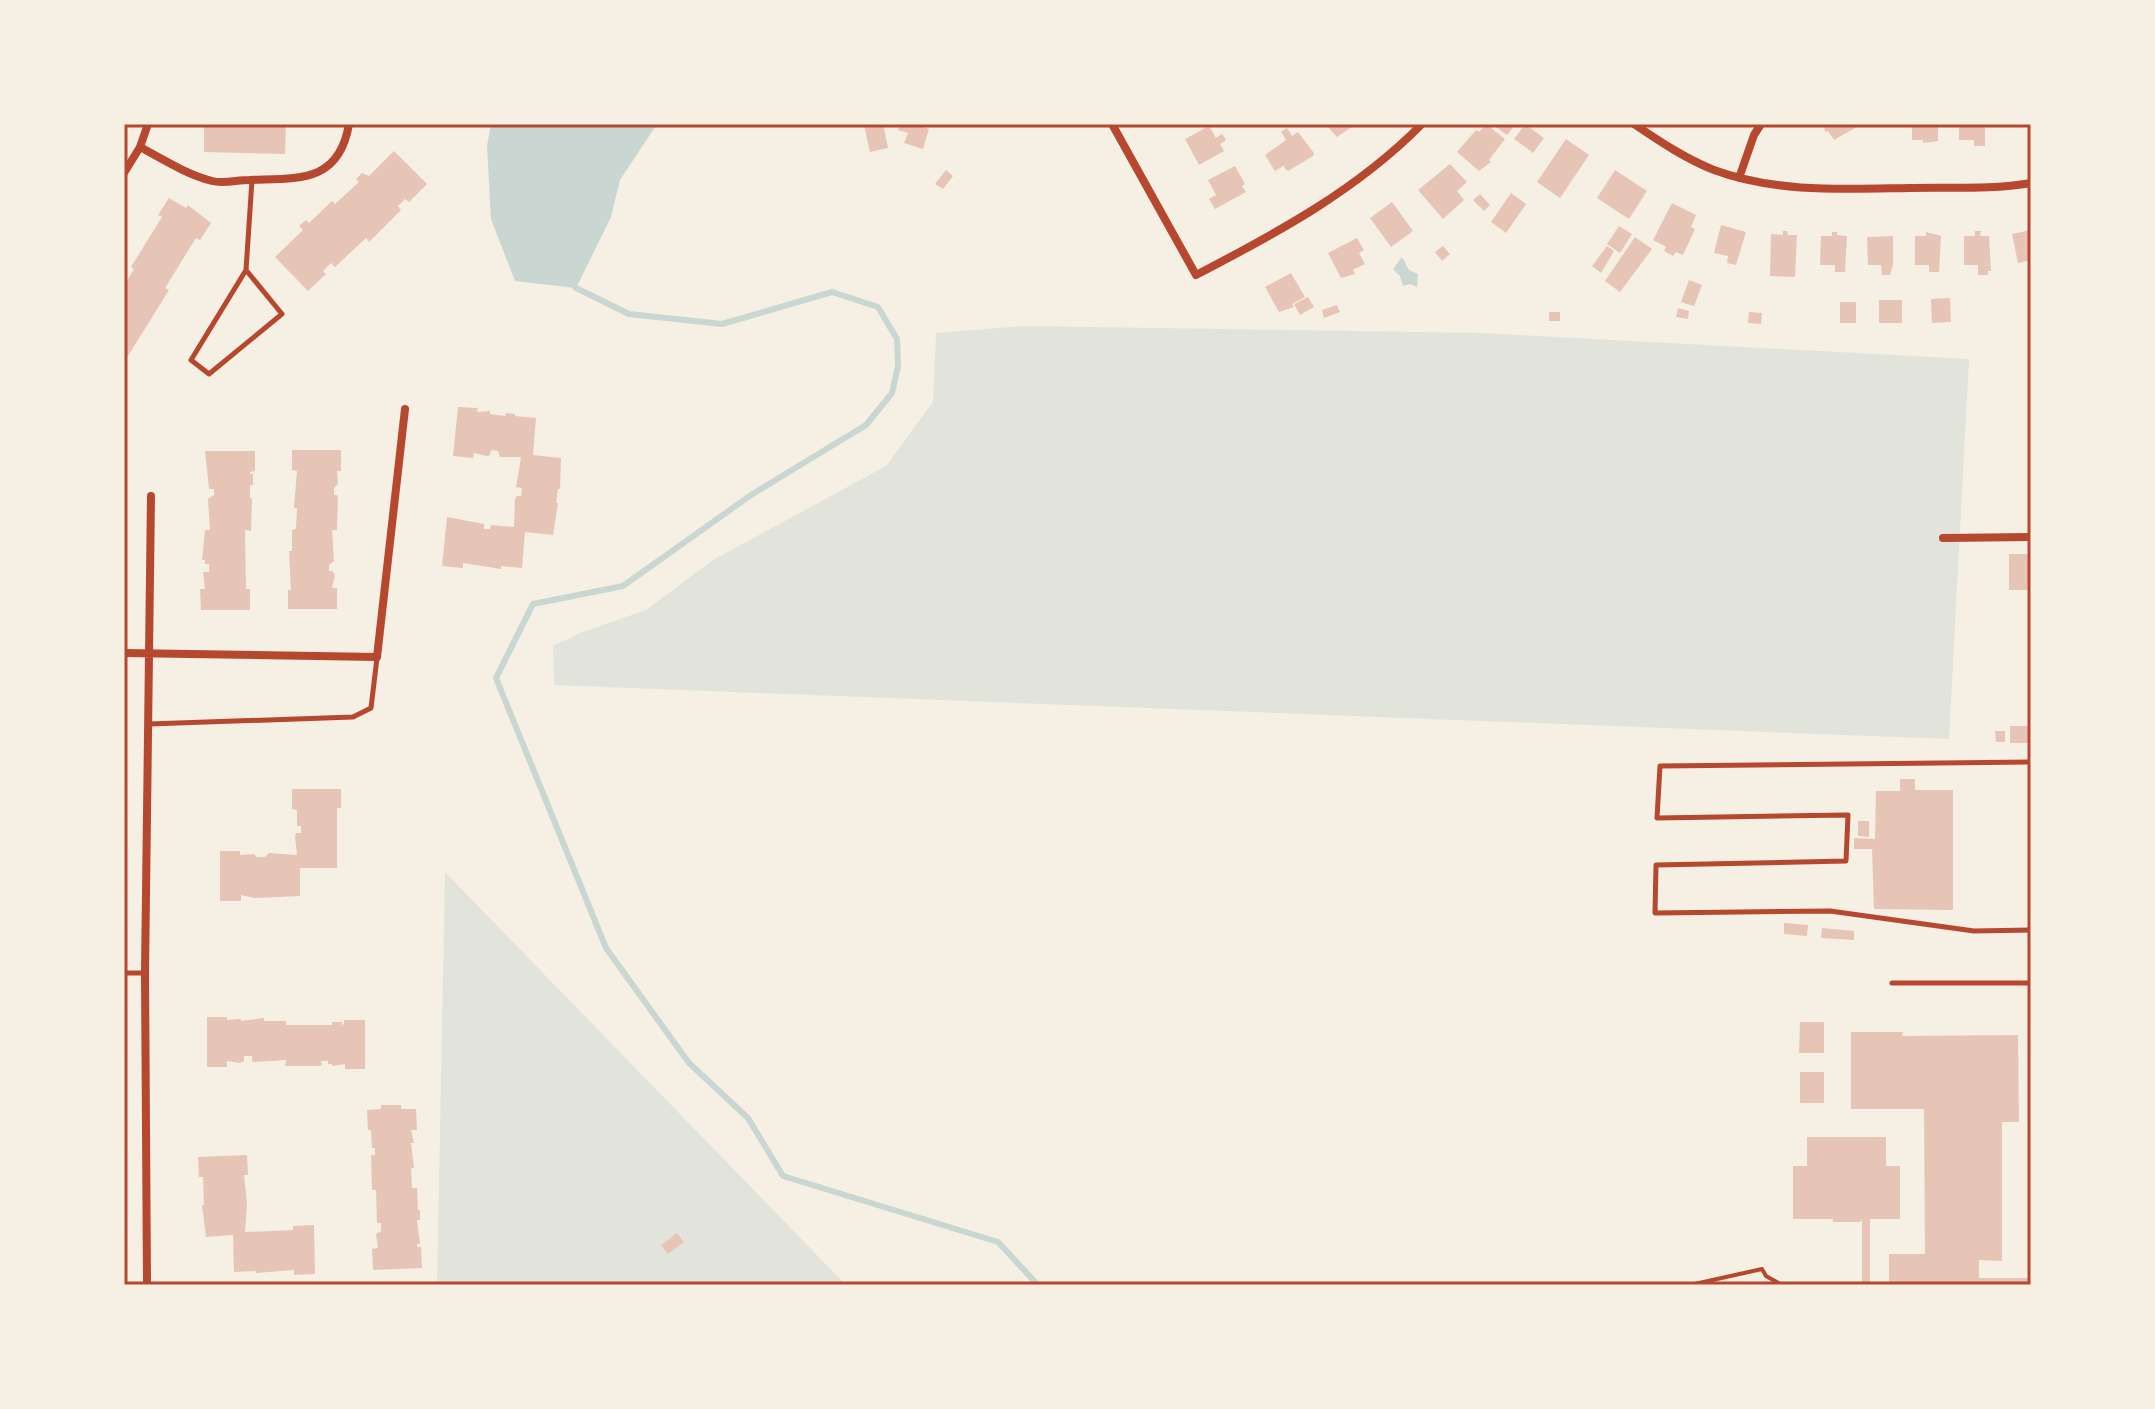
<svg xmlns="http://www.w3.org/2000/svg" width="2155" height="1409" font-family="Karla,sans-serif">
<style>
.green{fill:#e2e4dc}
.water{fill:#c9d6d2}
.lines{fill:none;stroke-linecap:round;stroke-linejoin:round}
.stream{stroke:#c9d6d2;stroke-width:6}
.building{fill:#e6c5b7}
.path{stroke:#b5482f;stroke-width:4}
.service{stroke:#b5482f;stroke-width:5}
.minor{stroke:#b5482f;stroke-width:8}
.neatline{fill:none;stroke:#b5482f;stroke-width:3}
</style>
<rect width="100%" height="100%" fill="#f6efe4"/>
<path class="green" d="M1023,326l460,7 486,26 -20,380 -1395,-54 -1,-39 27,-13 66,-23 67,-50 173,-94 47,-64 3,-69z
M445,872l401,413h-409z"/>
<path class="water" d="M491,124h166l-37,56 -9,37 -35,71 -61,-7 -24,-62 -4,-73z
M1402,257l7,13 9,4 -1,13 -7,-3 -7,2 -3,-10 -7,-7z"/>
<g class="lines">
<path class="stream" d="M571,282l5,6 53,26 93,10 110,-32 46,15 19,32 1,27 -6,27 -26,32 -115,70 -128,91 -90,18 -37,74 110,270 83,115 59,55 35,58 215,66 40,43"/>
</g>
<path class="building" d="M204,124h82l-1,30 -81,-2z
M883,124l5,24 -18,4 -6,-27z
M900,124h13l16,5 -6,20 -19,-6 4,-10 -10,-3z
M1332,124h24l-19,13 -9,-10z
M1486,124l19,15 -16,21 2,2 -12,9 -22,-19 19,-22 3,2z
M1492,124h24l-9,11z
M1525,124l19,14 -11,15 -19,-14z
M1824,124h38l-28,16 -6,-9 -3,1z
M1912,124h26v17l-15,2v-3h-11z
M1959,124h26v22h-11v-6h-15z
M1209,126l7,12 6,-4 4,6 -6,4 4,7 -25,14 -14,-26z
M1287,128l5,8 6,-4 16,21 -1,3 -25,15 -4,-3 1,-3 -10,6 -10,-16 21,-15 -5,-8z
M1566,139l23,16 -29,43 -23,-16z
M394,151l33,33 -18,18 -4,-3 -7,7 3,4 -32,32 -3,-4 -31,29 -4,-4 -8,8 3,3 -18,17 -33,-34 28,-27 -4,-4 7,-6 3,3 23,-22 3,3 24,-22 -3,-3 6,-6 7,3z
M1450,164l17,18 -10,9 7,9 -21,19 -25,-29z
M1235,166l10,18 -3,2 4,6 -31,17 -6,-10 7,-4 -8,-15z
M946,170l7,6 -10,13 -8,-5z
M1615,170l32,21 -18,28 -32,-21z
M1511,193l15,11 -20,29 -15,-11z
M1480,194l10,11 -6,6 -11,-11z
M169,198l17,10 2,-3 23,18 -11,17 -4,-2 -31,50 4,2 -41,66 -4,-2v-68l10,-17 -3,-2 31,-50 -4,-2z
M1392,202l21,29 -22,16 -21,-29z
M1672,203l24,12 -5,12 4,2 -12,26 -7,-3 -3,4 -9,-5 2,-4 -13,-7z
M1721,225l25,7 -10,33 -9,-2 1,-7 -14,-3z
M1619,226l13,8 -12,19 -13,-9z
M2031,230v30l-13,3 -6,-29z
M1783,231h4l1,4h9l-2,42 -25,-1 1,-42 12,1z
M1975,231h6l-1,5h9l2,35h-3v4h-10v-10h-14v-29h11z
M1832,232h5v3l10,1 -2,36h-10v-7h-15l1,-29h11z
M1926,232l15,4 -2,36h-10v-7h-14v-29h11z
M1893,236v29l-3,10h-8l-1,-10h-13l-1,-28z
M1635,237l17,12 -32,43 -15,-11z
M1357,238l7,12 -5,3 6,11 -12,6 2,4 -14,4 -13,-25z
M1443,246l7,8 -8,7 -7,-9z
M1607,246l7,5 -13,22 -9,-7z
M1291,273l14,24 -13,7 2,3 -15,5 -14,-25z
M1689,280l13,5 -8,21 -13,-4z
M1308,297l6,10 -14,8 -6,-11z
M1950,298l1,24 -19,1 -1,-24z
M1879,300h23v23h-23z
M1840,302h16v21h-16z
M1337,305l3,7 -16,6 -2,-8z
M1678,308l11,3 -1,8 -12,-2z
M1549,312h11v9h-11z
M1749,312l13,1 -1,11 -13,-1z
M458,407l20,1 -1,4 13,-1v3l15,2 1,-3 9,1v2l21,2 -3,37 28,3 -1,31h-2l-2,14h2l-5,32 -28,-3 -3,36 -21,-2v3l-38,-6v5l-21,-2 5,-49 37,7v5h6l1,-4 23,2 1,-28 2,-3h4l1,-8 -6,-1 5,-30h-21l-2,-6 -7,-1 -1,5 -3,1 -13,-3 -1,5 -20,-2z
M292,450h49v21h-4l1,13 -4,4v7h3l1,3 -1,32h-5l2,31 -5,4v6h4l2,4 -3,13h5v21h-49v-19h3l-2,-39h3v-21l4,-1 1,-21h-3l3,-37 -5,-1z
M205,451h50v20l-5,1v2h3v11h-3v13h2l-1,33 -6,-1 1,59h4v21h-49l-1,-21h5l-2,-17h6v-8h-4v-4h-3l3,-30h5l-2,-31 6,-4v-6h-5z
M2009,554h22v36h-22z
M2010,726h21v17h-21z
M1995,731h10v11h-9z
M1900,779h15v11h38v120l-79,-1 -2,-60h-18v-11l21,1 1,-48h24z
M292,789h49v19h-4v60h-37v28l-45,2 -14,-3v6h-21v-50h20v4l14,-1 3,3h8l4,-4 28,2 -2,-18 1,-4h5v-7h-4v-16l-5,-1z
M1858,821h11v16l-11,-1z
M1784,923l24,2 -1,11 -23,-2z
M1822,928l32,3v9l-33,-2z
M207,1017h20v3l14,-1v2l23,-3v3h22v4h46v-3h10v3l2,-1v-4h21v49h-20v-5l-13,2v-2h-4v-3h-7l1,4 -4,1h-33l1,-6 -31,2 -3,-1v-5h-8v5l-4,2 -13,-2v6h-20z
M1800,1022h24v31h-25z
M1851,1032h52l-1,4 116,-1 1,87h-17v139l-23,-1v18h52v7h-142v-31h36l-1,-145h-73z
M1800,1072h24v31h-24z
M381,1105h20v4h15l1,21h-6l3,13h-3l3,25h-3l1,20h5l1,22h2v10h-3l3,24h-3v3h4l1,21 -49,2 -1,-21 6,-1 -2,-14 5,-3v-8h-4l-1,-33h-4l-1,-35h4v-7h-3l-1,-18h-3l-1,-20 14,-1z
M1807,1137h79v29h14v53h-30v66h-8v-66l-2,3h-27v-3h-40v-53h14z
M247,1155l1,20h-4l3,28 -2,29 48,-2v-4l21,-1 1,49 -21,1v-5l-38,3v-2l-22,1 -1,-37 -27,2 -4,-32h2l-1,-28h-4l-1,-20z
M677,1233l7,9 -16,12 -7,-9z"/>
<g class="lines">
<path class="path" d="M1690,1285l72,-16 4,7 16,9"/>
<path class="service" d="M246,270l36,44 -73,60 -18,-14 55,-90 6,-90
M149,724l204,-7 18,-9 6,-50
M2031,762l-371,4 -3,52 191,-3 -2,46 -190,4 -1,48 175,-2 144,20 57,-1
M124,973h21
M1892,983h139"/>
<path class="minor" d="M1112,124l84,151c81,-42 161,-85 226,-151
M1634,124c25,17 52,35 80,46 62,23 130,19 195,18 41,-1 82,2 122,-5
M140,147c24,13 46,27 72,34 12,3 25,-1 37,-1 48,-2 90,4 100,-56
M124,173l16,-26 8,-23
M1739,178l15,-43 7,-11
M1943,538l88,-1
M124,653l253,4 28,-248
M147,1285l-2,-312 6,-477"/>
</g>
<rect width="2155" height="1409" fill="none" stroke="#f6efe4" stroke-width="252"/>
<rect x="126" y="126" width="1903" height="1157" class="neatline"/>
</svg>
